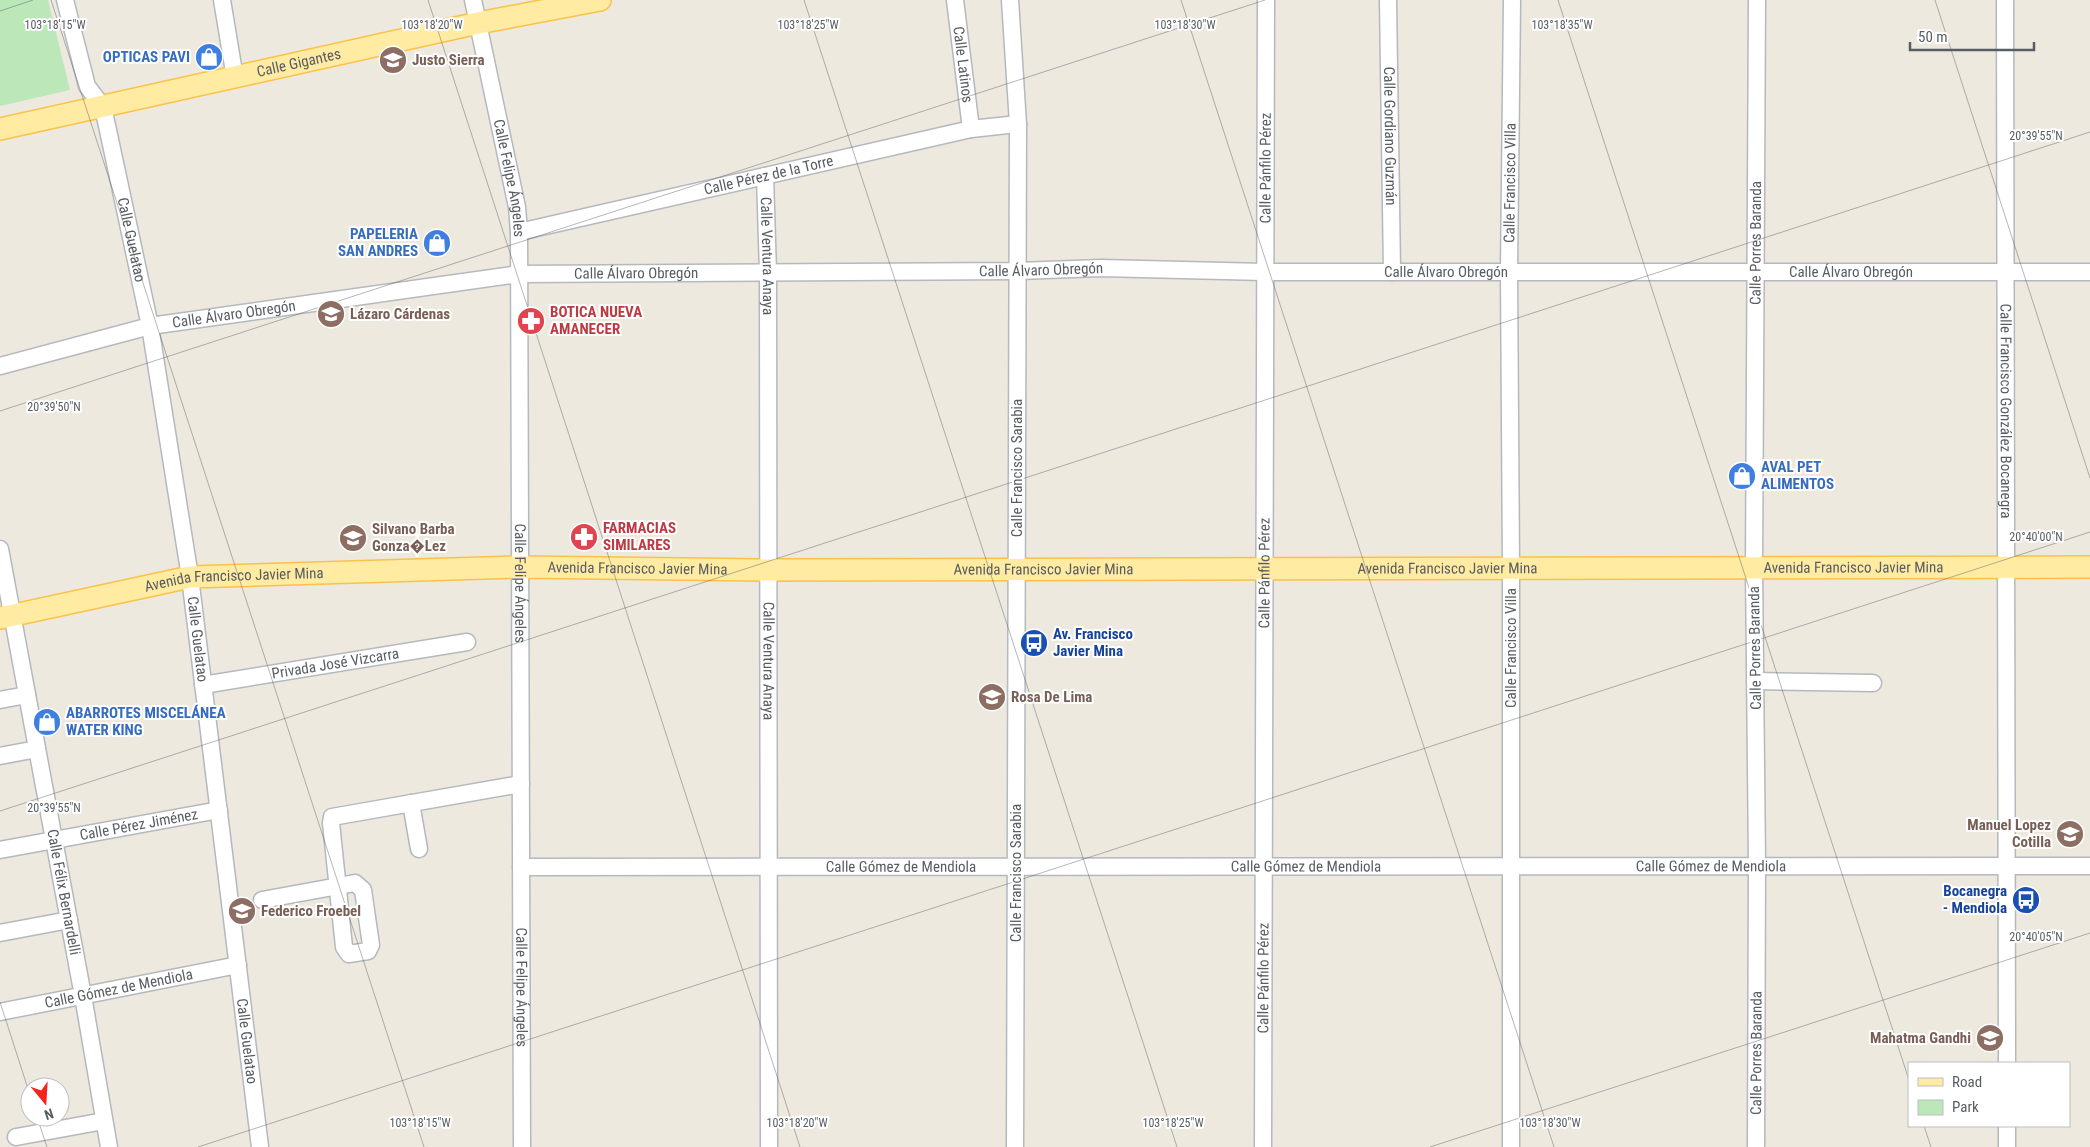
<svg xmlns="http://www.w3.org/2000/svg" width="2090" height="1147" font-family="'Roboto Condensed',sans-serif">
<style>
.green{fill:#bbe7b9}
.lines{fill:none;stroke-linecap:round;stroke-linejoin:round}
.minor-casing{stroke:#b5b8bd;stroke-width:19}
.major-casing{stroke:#fbc149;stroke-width:24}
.minor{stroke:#fff;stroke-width:16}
.major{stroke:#ffeba2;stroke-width:21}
.ticks{fill:none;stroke:#585d62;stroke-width:1;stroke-opacity:0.45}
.labels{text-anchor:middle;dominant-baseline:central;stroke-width:4;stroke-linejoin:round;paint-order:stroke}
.shop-label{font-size:15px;font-weight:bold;fill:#366cbe;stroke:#fff;text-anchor:end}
.education-label{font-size:15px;font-weight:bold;fill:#785e54;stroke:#fff;text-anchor:start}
.street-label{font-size:15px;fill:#585d62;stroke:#fff}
.health-label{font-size:15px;font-weight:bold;fill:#be3a42;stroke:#fff;text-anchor:start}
.transit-label{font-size:15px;font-weight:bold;fill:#164399;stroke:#fff;text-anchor:start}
.ticks-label{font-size:12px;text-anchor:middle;fill:#585d62;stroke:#fff;stroke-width:4;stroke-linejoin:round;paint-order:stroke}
</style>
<rect width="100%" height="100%" fill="#ede9df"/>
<path class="green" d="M0,0h48l22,90 -70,16z"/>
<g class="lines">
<defs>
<g id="minor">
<path id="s1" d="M65,0l22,86 16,21 47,219 40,251 70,570"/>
<path d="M222,0l13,78"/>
<path id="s2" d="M473,0l44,207 2,25 3,915"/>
<path id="s3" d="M955,0l16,129"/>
<path d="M1010,0l8,124 -3,1023"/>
<path id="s4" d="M1388,0l4,272"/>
<path id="s5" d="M2005,0l2,1063"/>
<path id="s6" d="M765,176l3,97 1,874"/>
<path id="s7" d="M519,232l452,-103 47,-5"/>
<path id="s8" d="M0,366l150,-40 369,-52 499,-3 83,-3 163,4h826"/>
<path id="s9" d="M0,549l83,447 26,151"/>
<path d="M1755,681l118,2"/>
<path id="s10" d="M203,685l264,-43"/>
<path d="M0,700l27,-5"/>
<path d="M0,756l37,-7"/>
<path d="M411,803l8,46"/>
<path id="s11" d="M0,850l219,-40"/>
<path id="s12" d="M521,867l1569,-1"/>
<path d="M262,900l93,-17 8,7 8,55 -3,6 -19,3 -5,-7 -13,-124 1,-6 189,-33"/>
<path d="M0,933l69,-13"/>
<path id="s13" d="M0,1012l238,-47"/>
<path d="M16,1137l88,-16"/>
<path id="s14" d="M1263,1147l3,-1147"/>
<path id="s15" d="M1511,1147v-579l-2,-296 3,-272"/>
<path id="s16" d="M1756,1147l1,-281 -3,-299 3,-567"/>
<path d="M2007,1147v-21"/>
</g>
<g id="major">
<path id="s17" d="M0,129l478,-106 122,-23"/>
<path id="s18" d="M0,618l190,-41 330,-10 248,3 1322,-3"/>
</g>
</defs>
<use href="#minor" class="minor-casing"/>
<use href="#major" class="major-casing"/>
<use href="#minor" class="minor"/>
<use href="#major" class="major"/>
</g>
<path class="ticks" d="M51,0l373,1147M428,0l372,1147M804,0l373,1147M1181,0l373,1147M1558,0l351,1080M1935,0l155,478M0,11l33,-11M0,411l1265,-411M0,811l2090,-679M0,1002l30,93M37,1117l10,30M1924,1126l7,21M198,1147l1892,-615M1430,1147l660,-214"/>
<defs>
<symbol id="shop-disc" viewBox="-11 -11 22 22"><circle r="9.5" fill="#3f7fe0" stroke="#fff"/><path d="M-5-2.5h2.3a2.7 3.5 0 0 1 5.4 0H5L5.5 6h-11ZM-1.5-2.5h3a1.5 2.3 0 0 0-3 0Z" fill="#fff"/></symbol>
<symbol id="school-disc" viewBox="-11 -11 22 22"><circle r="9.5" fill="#8d6e63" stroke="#fff"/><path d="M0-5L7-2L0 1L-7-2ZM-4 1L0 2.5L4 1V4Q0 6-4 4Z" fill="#fff"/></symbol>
<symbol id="pharmacy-disc" viewBox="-11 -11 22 22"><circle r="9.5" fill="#e0444e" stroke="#fff"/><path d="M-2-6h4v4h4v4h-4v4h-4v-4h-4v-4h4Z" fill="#fff"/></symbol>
<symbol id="bus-disc" viewBox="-11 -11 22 22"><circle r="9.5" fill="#1a4fb4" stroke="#fff"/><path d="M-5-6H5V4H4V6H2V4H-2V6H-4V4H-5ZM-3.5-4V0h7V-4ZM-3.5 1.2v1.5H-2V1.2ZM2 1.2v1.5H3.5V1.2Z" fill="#fff"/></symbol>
</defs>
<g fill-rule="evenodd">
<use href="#shop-disc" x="193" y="41" width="32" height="32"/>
<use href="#school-disc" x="377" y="44" width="32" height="32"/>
<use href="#shop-disc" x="421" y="227" width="32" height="32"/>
<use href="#school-disc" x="315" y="298" width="32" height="32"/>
<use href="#pharmacy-disc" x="515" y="305" width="32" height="32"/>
<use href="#shop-disc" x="1726" y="460" width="32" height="32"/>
<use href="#pharmacy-disc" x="568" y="521" width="32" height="32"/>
<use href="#school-disc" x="337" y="522" width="32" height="32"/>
<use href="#bus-disc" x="1018" y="627" width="32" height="32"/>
<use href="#school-disc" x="976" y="681" width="32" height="32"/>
<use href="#shop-disc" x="31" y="706" width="32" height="32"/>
<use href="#school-disc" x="2054" y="818" width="32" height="32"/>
<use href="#bus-disc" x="2010" y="884" width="32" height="32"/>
<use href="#school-disc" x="226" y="895" width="32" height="32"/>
<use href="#school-disc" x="1974" y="1022" width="32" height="32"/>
</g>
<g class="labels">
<g class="shop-label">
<text x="190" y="57">OPTICAS PAVI</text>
<text x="418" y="234">PAPELERIA<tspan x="418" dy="17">SAN ANDRES</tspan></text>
<text x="1761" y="467" text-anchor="start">AVAL PET<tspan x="1761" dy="17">ALIMENTOS</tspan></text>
<text x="66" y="713" text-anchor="start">ABARROTES MISCELÁNEA<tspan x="66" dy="17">WATER KING</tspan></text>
</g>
<g class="education-label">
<text x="412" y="60">Justo Sierra</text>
<text x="350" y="314">Lázaro Cárdenas</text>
<text x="372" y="529">Silvano Barba<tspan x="372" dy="17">Gonza�Lez</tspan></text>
<text x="1011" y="697">Rosa De Lima</text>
<text x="2051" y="825" text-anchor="end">Manuel Lopez<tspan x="2051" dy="17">Cotilla</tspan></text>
<text x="261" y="911">Federico Froebel</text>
<text x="1971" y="1038" text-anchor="end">Mahatma Gandhi</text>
</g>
<g class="street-label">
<text stroke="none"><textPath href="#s17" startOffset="306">Calle Gigantes</textPath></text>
<text stroke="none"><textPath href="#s3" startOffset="65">Calle Latinos</textPath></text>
<text stroke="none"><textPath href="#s4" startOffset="136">Calle Gordiano Guzmán</textPath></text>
<text stroke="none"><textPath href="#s14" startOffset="979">Calle Pánfilo Pérez</textPath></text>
<text stroke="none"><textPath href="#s7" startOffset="256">Calle Pérez de la Torre</textPath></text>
<text stroke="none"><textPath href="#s2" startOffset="182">Calle Felipe Ángeles</textPath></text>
<text stroke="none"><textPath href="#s15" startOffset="964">Calle Francisco Villa</textPath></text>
<text stroke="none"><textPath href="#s1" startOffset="251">Calle Guelatao</textPath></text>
<text stroke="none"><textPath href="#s16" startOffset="904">Calle Porres Baranda</textPath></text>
<text stroke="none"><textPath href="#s6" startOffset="80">Calle Ventura Anaya</textPath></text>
<text stroke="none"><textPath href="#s8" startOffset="1050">Calle Álvaro Obregón</textPath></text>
<text stroke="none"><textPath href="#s8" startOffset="1455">Calle Álvaro Obregón</textPath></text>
<text stroke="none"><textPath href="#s8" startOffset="1860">Calle Álvaro Obregón</textPath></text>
<text stroke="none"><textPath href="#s8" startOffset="645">Calle Álvaro Obregón</textPath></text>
<text stroke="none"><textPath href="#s8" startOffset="240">Calle Álvaro Obregón</textPath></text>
<text stroke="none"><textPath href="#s5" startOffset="411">Calle Francisco González Bocanegra</textPath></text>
<text transform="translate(1017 468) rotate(-90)">Calle Francisco Sarabia</text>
<text stroke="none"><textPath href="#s18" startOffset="1858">Avenida Francisco Javier Mina</textPath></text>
<text stroke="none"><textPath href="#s18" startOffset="642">Avenida Francisco Javier Mina</textPath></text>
<text stroke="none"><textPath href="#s18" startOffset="1452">Avenida Francisco Javier Mina</textPath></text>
<text stroke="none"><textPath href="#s18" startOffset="1048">Avenida Francisco Javier Mina</textPath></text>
<text stroke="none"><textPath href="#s14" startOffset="574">Calle Pánfilo Pérez</textPath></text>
<text stroke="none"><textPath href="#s18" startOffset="238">Avenida Francisco Javier Mina</textPath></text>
<text stroke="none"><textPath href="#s2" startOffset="588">Calle Felipe Ángeles</textPath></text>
<text stroke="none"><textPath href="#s1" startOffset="656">Calle Guelatao</textPath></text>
<text transform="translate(1511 648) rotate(-90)">Calle Francisco Villa</text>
<text transform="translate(1755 648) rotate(-91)">Calle Porres Baranda</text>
<text stroke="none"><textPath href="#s6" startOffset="485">Calle Ventura Anaya</textPath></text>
<text stroke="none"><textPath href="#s10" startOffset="134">Privada José Vizcarra</textPath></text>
<text stroke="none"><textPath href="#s11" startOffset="141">Calle Pérez Jiménez</textPath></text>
<text stroke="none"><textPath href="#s12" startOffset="1190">Calle Gómez de Mendiola</textPath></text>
<text stroke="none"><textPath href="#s12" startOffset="785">Calle Gómez de Mendiola</textPath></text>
<text stroke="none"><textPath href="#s12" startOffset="380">Calle Gómez de Mendiola</textPath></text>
<text transform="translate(1016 873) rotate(-90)">Calle Francisco Sarabia</text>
<text stroke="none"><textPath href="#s9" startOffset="349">Calle Félix Bernardelli</textPath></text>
<text stroke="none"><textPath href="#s14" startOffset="169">Calle Pánfilo Pérez</textPath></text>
<text stroke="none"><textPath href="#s2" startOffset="992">Calle Felipe Ángeles</textPath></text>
<text stroke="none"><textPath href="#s13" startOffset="121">Calle Gómez de Mendiola</textPath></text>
<text stroke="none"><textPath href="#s1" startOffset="1061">Calle Guelatao</textPath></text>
<text stroke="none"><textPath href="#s16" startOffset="94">Calle Porres Baranda</textPath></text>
</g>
<g class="health-label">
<text x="550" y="312">BOTICA NUEVA<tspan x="550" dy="17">AMANECER</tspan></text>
<text x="603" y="528">FARMACIAS<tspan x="603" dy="17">SIMILARES</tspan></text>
</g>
<g class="transit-label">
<text x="1053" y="634">Av. Francisco<tspan x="1053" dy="17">Javier Mina</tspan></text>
<text x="2007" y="891" text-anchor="end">Bocanegra<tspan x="2007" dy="17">- Mendiola</tspan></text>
</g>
</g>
<g class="ticks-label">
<text x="55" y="29">103°18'15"W</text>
<text x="432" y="29">103°18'20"W</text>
<text x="808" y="29">103°18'25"W</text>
<text x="1185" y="29">103°18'30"W</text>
<text x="1562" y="29">103°18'35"W</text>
<text x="2036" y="140">20°39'55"N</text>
<text x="54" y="411">20°39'50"N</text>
<text x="2036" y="541">20°40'00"N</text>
<text x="54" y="812">20°39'55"N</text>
<text x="2036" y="941">20°40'05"N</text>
<text x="1550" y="1127">103°18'30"W</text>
<text x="420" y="1127">103°18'15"W</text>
<text x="797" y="1127">103°18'20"W</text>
<text x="1173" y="1127">103°18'25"W</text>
</g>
<rect x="1908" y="1062" width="162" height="65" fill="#ffffff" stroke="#bcbec0"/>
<rect x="1918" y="1078" width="25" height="8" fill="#ffeba2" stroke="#bcbec0"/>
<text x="1952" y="1087" font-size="15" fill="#585d62">Road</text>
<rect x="1918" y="1100" width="25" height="15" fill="#bbe7b9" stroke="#bcbec0"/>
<text x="1952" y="1112" font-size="15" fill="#585d62">Park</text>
<g transform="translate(45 1102) rotate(162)"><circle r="24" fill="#ffffff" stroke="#bcbec0"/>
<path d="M0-4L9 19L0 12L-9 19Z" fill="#f5231d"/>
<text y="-8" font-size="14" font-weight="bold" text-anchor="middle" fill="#585d62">N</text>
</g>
<path d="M1910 42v8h124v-8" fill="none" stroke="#585d62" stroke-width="2.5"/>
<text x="1918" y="42" font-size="15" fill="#585d62" stroke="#ffffff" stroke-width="4" paint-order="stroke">50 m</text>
</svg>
